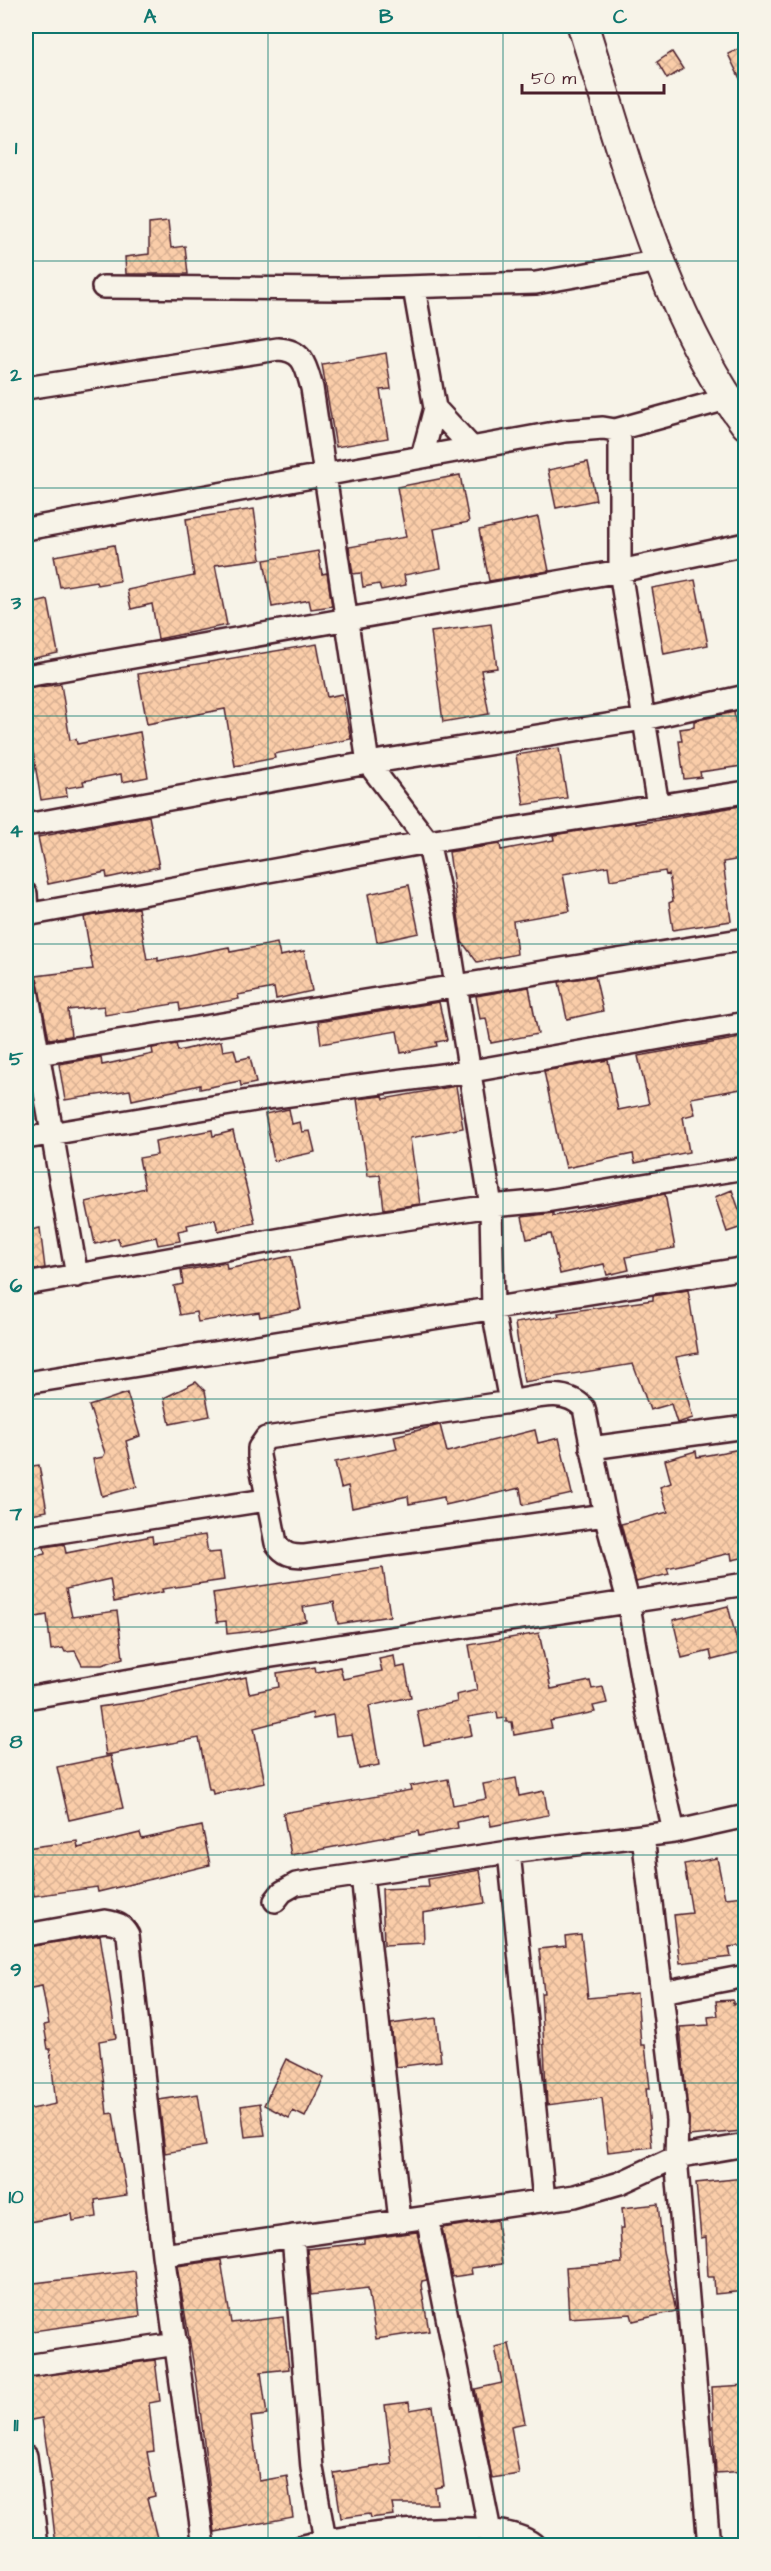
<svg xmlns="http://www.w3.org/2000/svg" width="771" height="2571" font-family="'Architects Daughter',sans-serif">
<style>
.building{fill:url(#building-cross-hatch);stroke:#4a1f2b;stroke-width:1.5}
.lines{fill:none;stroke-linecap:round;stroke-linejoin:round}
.street-casing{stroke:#4a1f2b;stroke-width:26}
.secondary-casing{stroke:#4a1f2b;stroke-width:34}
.street{stroke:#f7f3e8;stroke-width:21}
.secondary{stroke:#f7f3e8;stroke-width:30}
.grid{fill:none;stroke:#0f766e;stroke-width:1.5;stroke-opacity:0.55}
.neatline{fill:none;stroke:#0f766e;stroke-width:2}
.grid-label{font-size:20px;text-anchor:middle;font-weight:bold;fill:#0f766e}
</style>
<defs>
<pattern id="building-cross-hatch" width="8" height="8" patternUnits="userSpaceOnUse" patternTransform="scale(1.5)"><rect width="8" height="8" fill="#facda9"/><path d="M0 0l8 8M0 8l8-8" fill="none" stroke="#d8b092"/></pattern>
</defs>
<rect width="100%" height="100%" fill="#f7f3e8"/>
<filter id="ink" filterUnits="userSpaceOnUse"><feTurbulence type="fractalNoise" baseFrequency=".0167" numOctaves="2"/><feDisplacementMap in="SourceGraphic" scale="12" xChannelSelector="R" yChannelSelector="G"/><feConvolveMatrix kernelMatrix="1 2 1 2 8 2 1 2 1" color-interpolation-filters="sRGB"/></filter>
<g filter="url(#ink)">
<path class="building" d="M746,45v46l-18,-37z
M672,52l11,17 -16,10 -10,-17z
M168,221l3,27 14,-2 3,28h-62l-1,-17 24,-3v-31z
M386,353l5,36 -11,1 8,48 -52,9 -14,-83z
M588,462l8,38 -40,8 -8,-38z
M460,475l9,47 -35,7 7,39 -37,7 2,10 -25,5 -2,-6 -16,3 -2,-14 -8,1 -4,-27 57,-10 -9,-50z
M254,509l7,50 -46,6 12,60 -69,14 -6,-35 -21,5 -4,-19 67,-14 -8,-57z
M538,517l11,54 -60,10 -10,-51z
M114,545l6,36 -23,4 -1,-4 -36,6 -6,-31z
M318,551l4,23 5,-1 5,33 -21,3 -2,-9 -37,7 -8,-47z
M695,580l13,65 -44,9 -12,-66z
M48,600l10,53 -32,7v-55z
M491,624l6,44 -16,2 8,44 -46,8 -12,-90z
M317,644l10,53 15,-3 9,45 -77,15 1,4 -40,8 -10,-57 -78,15 -9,-50z
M61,684l9,56 6,-1 1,5 63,-12 8,45 -26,5 -1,-8 -38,7 1,4 -18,3 1,8 -26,4 -10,-60 -5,1v-52z
M734,712l8,54 -42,6 1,5 -17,2 -5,-38h3l-2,-12 14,-2v-6z
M559,748l8,50 -43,7 -8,-50z
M746,805v53l-23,4 8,59 -58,9 -4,-27 4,-2 -4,-27 -3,1 -1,-4 -55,9 -2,-14 -45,8 7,37 -57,10 4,33 -40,8 -15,-20 -13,-90 51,-8 1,6 53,-10 -1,-5 83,-13v2z
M149,816l10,51 -52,11 -1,-6 -58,12 -10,-47z
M409,885l10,48 -42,9 -9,-48z
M138,908l9,52 11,-2v3l71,-14 1,5 47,-9 3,13 24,-5 8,40 -36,8 -2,-11 -36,7 1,4 -59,11 -1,-7 -74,12 -1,-9 -36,4 3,26 -22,3 -13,-63 57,-7 -9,-52z
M595,976l8,35 -36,8 -8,-37z
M529,987l9,47 -47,9 -5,-25 -6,1 -4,-23z
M439,1002l8,38 -11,2 1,4 -36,7 -4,-22 -76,13 -3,-22z
M746,1037v51l-55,10 4,16 -12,3 6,35 -54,11 -2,-9 -67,14 -3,-13h-2l-17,-84 64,-11 10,50 31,-6 -11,-48z
M221,1041l2,10 11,-2 3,11 13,-3 6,26 -15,3 -1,-5 -40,8v-4l-68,15 -2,-10 -65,10 -6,-36 42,-7 1,8 51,-11 -1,-6 24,-4 2,7z
M456,1086l7,42 -53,10 10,66 -36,5 -4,-34 -12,1 -11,-77 26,-3 1,3z
M289,1109l3,15 8,-2 2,10 8,-1 5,21 -41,9 -9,-47z
M212,1130l1,6 20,-5 22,92 -37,8 -3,-12 -28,6 1,4 -10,2 2,10 -22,4 -2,-8 -36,8 -2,-7 -23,6 -9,-42 59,-14 -6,-30 18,-3 -2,-14z
M732,1190l13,36 -18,6 -12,-35z
M665,1194l10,54 -49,9 3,13 -22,5 -3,-11 -44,10 -9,-40 -24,5 -5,-22 31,-4v3z
M40,1228l5,40 -19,3v-40z
M291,1256l10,53 -41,8 -1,-5 -61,10 -2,-10 -16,3 -6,-29 9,-2 -2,-13 45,-8 1,6z
M688,1290l10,63 -22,4 17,61 -16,5 -6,-19 -21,6 -17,-46 -109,18 -9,-59 44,-7 -1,-3 95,-13v-4z
M196,1382l9,9 5,25 -40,8 -6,-26z
M127,1393l13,43 -14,5 11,46 -35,9 -9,-37 10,-2 2,-4 -16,-47z
M440,1425l7,27 88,-22 3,13 21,-5 13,56 -49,11 -3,-17 -75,17 -1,-8 -35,7 -1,-8 -56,12 -4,-22 -7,2 -6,-26 62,-13 -3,-13z
M746,1448v109l-14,3 -1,-7 -64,15 2,6 -33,8 -15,-58 47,-12 -8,-25 11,-4 -6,-23 31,-9 1,6z
M39,1465l8,46 -21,4v-48z
M205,1535l3,18 12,-1 4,28 -62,9 1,3 -49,10 -4,-23 -44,10 6,28 45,-6 6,47 -21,7h-20l-7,-14 -10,1 -2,-4 -12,2 -4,-35 -21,4v-61l19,-4 -1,-7 20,-3 2,9 86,-17 1,7z
M383,1568l7,48 -52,8 -4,-22 -31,5 3,14 -42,9 -37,4 -1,-13 -9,1 -4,-29z
M728,1606l12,47 -28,7 -2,-9 -28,7 -9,-38z
M539,1633l12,56 39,-8 2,8 11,-2 4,16 -14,3 2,6 -45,9 2,7 -38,7 -2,-13h-6v-4l-8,1 -1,-7 -29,5 4,18 -48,10 -7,-34 40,-9 -1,-7 21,-5 -8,-45z
M394,1656l2,12 9,-2 6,31 -42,9 10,59 -20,4 -7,-35 -16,2 -3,-21 -20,4 -1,-6 -58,15 11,55 -52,11 -1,-5h-3l-10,-51 -93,17 -7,-48 47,-7 100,-23 3,16 30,-6 -2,-14 38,-6 1,5 24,-5 3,12 39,-8 -3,-12z
M111,1756l12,52 -54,12 -12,-53z
M516,1778l3,18 25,-5 4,24 -57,11 -2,-11 -32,7 1,6 -39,8 -1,-5 -127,24 -8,-42 128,-23 -1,-4 38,-7 5,26 33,-6 -3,-15z
M202,1826l8,39 -112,27 -1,-5 -63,9 -4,-30 -4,1v-19l51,-7 1,7 62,-15 2,6z
M717,1858l8,40 21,-2v49l-17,2 2,10 -51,6 -6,-48 18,-2 -8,-49z
M480,1870l5,33 -62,10 1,30 -40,2 -2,-56 47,-2 -1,-8z
M581,1934l7,64 49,-5 4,52h4l5,43h-4l6,59 -44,5 -6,-54 -55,7 -6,-112h3l-5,-44 27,-3 -1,-10z
M100,1935l16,103 -17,3 8,73 6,-1 14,82 -32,5 2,17 -24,4 -1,-7 -43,8 -3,-22v-90l30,-6 -6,-55h-2l-4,-24 5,-1 -7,-38 -16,3v-42z
M733,2000v4l13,-1v122h-5l1,6 -53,5 -9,-109 29,-2 -1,-8 10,-1 -2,-15z
M436,2018l5,43 -45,6 -5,-43z
M286,2059l38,19 -19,39 -12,-6 -4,7 -25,-13z
M198,2094l8,52 -41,7 -6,-53z
M260,2103l5,32 -20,2 -4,-31z
M744,2178l2,113 -31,3 -1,-17h-6l-2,-40 -5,1 -5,-55z
M658,2204l5,47 13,60 -43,10 -2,-7 -62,4 -3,-51 56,-4 -2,-35h4l-2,-20z
M497,2220l5,44 -31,4 1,6 -20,3 -10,-49z
M417,2232l10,48 -5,1 -1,4 8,46 -53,8 -8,-51 -57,7 -4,-46 57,-6v-4z
M221,2260l10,63 52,-6 6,52 -28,3 6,43 -16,2 8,64 28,-5 6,41 -78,15 -18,-147 -20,-119z
M135,2271l5,45 -114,16v-48z
M509,2344l16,79 -14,3 8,48 -27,4 -17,-89 27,-6 -7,-36z
M155,2360l5,41 -11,2 5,48 -7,1 8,44 -8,2 12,48h-103l-7,-62 3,-1 -10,-65 -16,3v-43z
M746,2385v86l-30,2 -4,-86z
M409,2402l1,8 23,-4 11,80 -9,2 2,16h-45l2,11 -24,3 -1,-4 -28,4 -7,-45 58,-9 -7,-59z"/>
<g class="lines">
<defs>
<path id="street" d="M103,287l236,2 197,-6 124,-22
M414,288l21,120 -13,49
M26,388l252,-39c26,1 28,18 34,39l56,375 60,79 17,74 46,290 2,104 17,92c25,-4 54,-15 74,6l21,107 23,85 18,105 28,127
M435,408l37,40
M615,430l5,10v131l38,235
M26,529l539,-98 38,-3 12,2 112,-31
M26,676l594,-105 126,-27
M26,825l342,-62 276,-44 102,-23
M26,894l1,20
M26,915l402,-73 318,-50
M26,984l51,292
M26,1056l720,-117
M26,1138l241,-40 205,-27 274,-48
M26,1284l325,-57 140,-21 55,-5 200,-33
M26,1383l720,-115
M510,1402l-244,36 -7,10v8l17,87c8,12 15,13 29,13l300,-41
M591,1448l155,-21
M26,1537l240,-37
M26,1698l233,-40 487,-74
M643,1836l34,284 -1,37 33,389
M509,1852l35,348
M362,1875l38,346
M275,1901l7,-9 14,-8 213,-32 165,-20 72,-16
M26,1935l79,-14c12,2 17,3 23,14l35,320 41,291
M662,1992l84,-16
M427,2217l63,314
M293,2236l19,232 13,72
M163,2255l412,-59 45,-13 56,-26 70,-12
M26,2366l151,-22
M26,2456l11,90
M303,2546c45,-11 199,-33 232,0"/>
<path id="secondary" d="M583,26c41,128 81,290 163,398"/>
</defs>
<use href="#street" class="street-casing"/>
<use href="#secondary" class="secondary-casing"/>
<use href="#street" class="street"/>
<use href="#secondary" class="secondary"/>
</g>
</g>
<path class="grid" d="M268,26v2520M503,26v2520M26,261h720M26,488h720M26,716h720M26,944h720M26,1172h720M26,1399h720M26,1627h720M26,1855h720M26,2083h720M26,2310h720"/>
<rect width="771" height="2571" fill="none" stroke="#f7f3e8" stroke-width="66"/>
<path d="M522 84v9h142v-9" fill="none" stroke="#4a1f2b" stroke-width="3"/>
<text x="531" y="84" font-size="18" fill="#4a1f2b" stroke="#f7f3e8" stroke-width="4.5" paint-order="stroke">50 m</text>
<rect x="33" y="33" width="705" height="2505" class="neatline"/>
<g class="grid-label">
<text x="150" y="23">A</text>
<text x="386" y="23">B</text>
<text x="620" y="23">C</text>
<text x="16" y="154">1</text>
<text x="16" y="381">2</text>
<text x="16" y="609">3</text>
<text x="16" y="837">4</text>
<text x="16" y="1065">5</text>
<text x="16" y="1292">6</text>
<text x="16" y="1520">7</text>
<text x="16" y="1748">8</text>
<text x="16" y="1976">9</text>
<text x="16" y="2203">10</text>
<text x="16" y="2431">11</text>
</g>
</svg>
